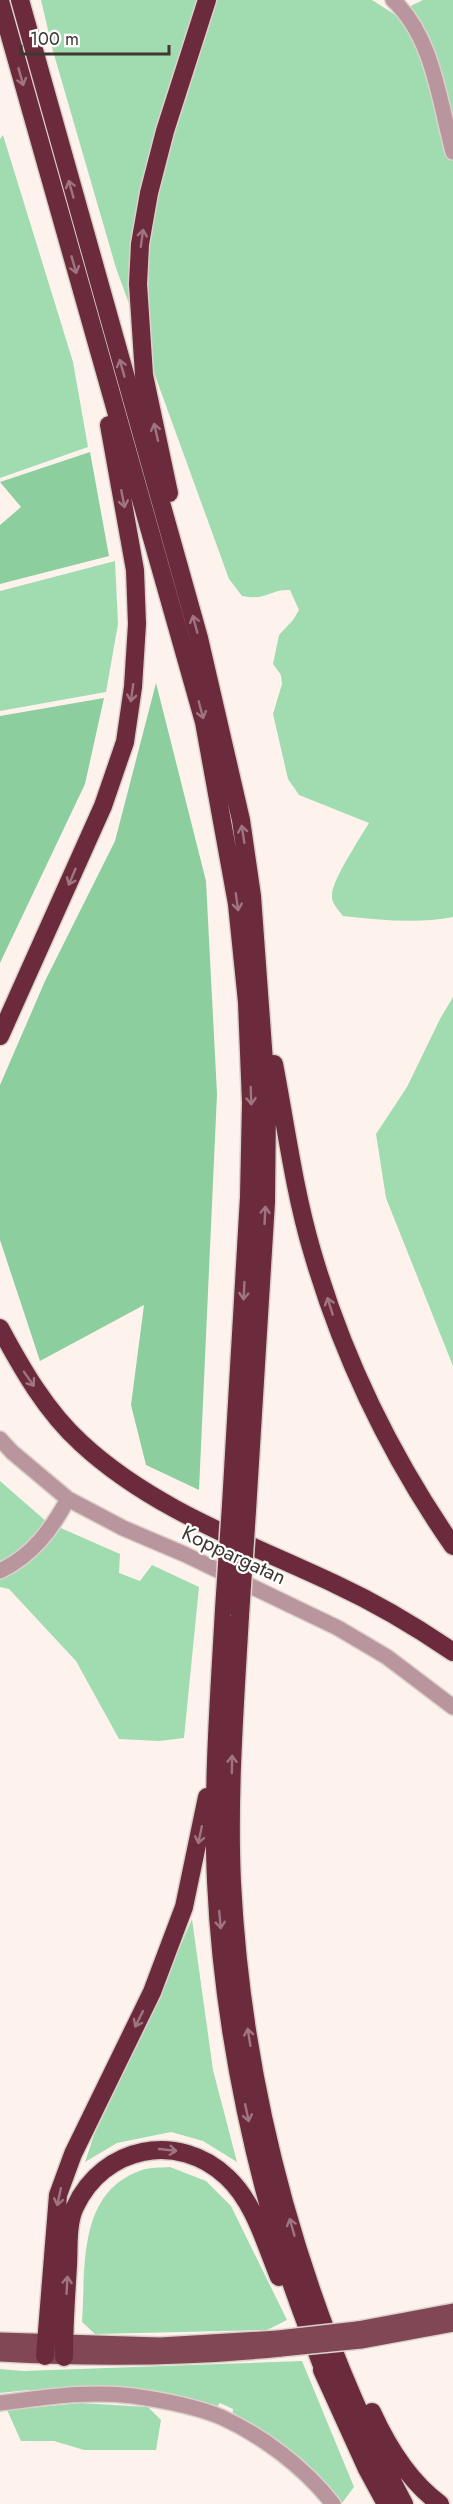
<svg xmlns="http://www.w3.org/2000/svg" width="453" height="2504" font-family="Jost,sans-serif">
<style>
.green{fill:#a0dcb0}
.forest{fill:#8dce9f}
.lines{fill:none;stroke-linecap:round;stroke-linejoin:round}
.minor-casing{stroke:#dbd1cb;stroke-width:18}
.major-casing{stroke:#dbd1cb;stroke-width:18}
.highway-casing{stroke:#dbd1cb;stroke-width:21}
.minor{stroke:#b9969d;stroke-width:15}
.major{stroke:#814755;stroke-width:15}
.highway{stroke:#6c2b3d;stroke-width:18}
.major-bridge-casing{stroke:#dbd1cb;stroke-width:18;stroke-linecap:butt}
.highway-bridge-casing{stroke:#dbd1cb;stroke-width:21;stroke-linecap:butt}
.major-bridge{stroke:#814755;stroke-width:15}
.highway-bridge{stroke:#6c2b3d;stroke-width:18}
.oneway{stroke:#9f7581}
.labels{text-anchor:middle;dominant-baseline:central;stroke-width:4.5;stroke-linejoin:round;paint-order:stroke}
.street-label{font-size:21px;fill:#3e3732;stroke:#fff}
</style>
<rect width="100%" height="100%" fill="#fef3ec"/>
<path class="green" d="M41,0h331l22,14 29,-14h30v917c-35,7 -74,3 -110,-1 -4,-6 -12,-13 -11,-21 0,-15 28,-57 37,-72l-70,-28 -11,-16 -15,-65 9,-30 -1,-9 -8,-11 6,-29 14,-15 6,-10 -9,-20c-20,-1 -23,11 -48,6l-13,-17 -113,-311 -63,-217z
M3,135l70,227 15,85 -88,31v-339z
M115,561l3,63 -12,68 -106,19v-120z
M453,997v369l-67,-168 -10,-64 31,-47 33,-68z
M0,1481l47,41 73,32 -1,19 21,8 12,-16 47,22 -15,151 -25,3 -40,-2 -43,-78 -67,-72 -9,-2z
M192,1919l21,151 24,92 -34,-21 -32,-9 -54,11 -32,19 9,-27 49,-103z
M170,2167l36,14 25,25 56,114 -20,10 -172,4 -13,-12c4,-55 -5,-130 60,-152 8,-3 19,-2 28,-3z
M302,2361l52,126 -12,16 -110,-84 1,-10 -13,-6 -7,9 -109,-22h-76l-28,3v-24l23,2z
M80,2403l68,4 13,13 -5,30h-72l-30,-9h-33l-14,-31z"/>
<path class="forest" d="M90,452l19,104 -109,28v-59l21,-18 -21,-25z
M156,683l50,198 11,213 -18,396 -53,-25 -15,-60 13,-100 -104,56 -40,-121v-155l45,-104 70,-140z
M104,698l-19,86 -85,179v-247z"/>
<g class="lines">
<defs>
<path id="minor" d="M393,0c40,37 46,100 60,152
M0,1439l12,13 56,47 55,29 61,26 154,74 49,29 66,50
M0,1571c33,-16 51,-41 68,-72
M0,2403c43,-5 89,-13 133,-7 28,4 62,10 88,21 42,19 84,51 112,87"/>
<path id="major" d="M357,2329l96,-18
M0,2340l160,5 118,-7
M361,2341l92,-17
M0,2354c94,5 187,5 281,-5"/>
<path id="highway" d="M20,0l179,638 42,182 11,76 15,207 -1,99 -19,309
M0,1l204,721 33,182 10,98 4,101 -2,94 -18,308
M169,493l-25,-118 -6,-91 2,-40 9,-51 16,-62 42,-131
M0,1036l103,-230 22,-64 8,-55 4,-63 -2,-54 -26,-145
M274,1064c12,62 20,126 38,187 31,107 78,204 141,295
M0,1328c22,41 46,83 81,115 71,66 167,100 254,141 41,19 80,42 118,68
M224,1609c-5,91 -12,181 -8,272 6,132 33,266 72,392 12,36 26,71 39,106
M240,1616c-5,89 -12,178 -8,267 11,216 71,430 172,621
M45,2356l13,-161 15,-41 79,-162 32,-85 23,-110
M64,2357c0,-30 2,-61 4,-91 1,-18 -1,-42 7,-59 28,-61 103,-76 152,-30 27,25 38,66 52,100
M322,2370l45,99 19,35
M372,2412c15,33 38,70 68,92"/>
</defs>
<use href="#minor" class="minor-casing"/>
<use href="#major" class="major-casing"/>
<use href="#highway" class="highway-casing"/>
<use href="#minor" class="minor"/>
<use href="#major" class="major"/>
<use href="#highway" class="highway"/>
<defs>
<path id="major-bridge" d="M278,2338l79,-9
M281,2349l80,-8"/>
<path id="highway-bridge" d="M224,1609l7,-104
M240,1616l7,-105"/>
</defs>
<use href="#major-bridge" class="major-bridge-casing"/>
<use href="#highway-bridge" class="highway-bridge-casing"/>
<use href="#major-bridge" class="major-bridge"/>
<use href="#highway-bridge" class="highway-bridge"/>
</g>
<defs><path id="oneway-shaft" d="M-6 0H5M1.5-3L5.5 0L1.5 3" fill="none" stroke-width="1.6" stroke-linecap="round" stroke-linejoin="round" transform="scale(1.5)"/></defs>
<g class="oneway">
<use href="#oneway-shaft" transform="translate(21 77) rotate(74)"/>
<use href="#oneway-shaft" transform="translate(71 189) rotate(-106)"/>
<use href="#oneway-shaft" transform="translate(142 238) rotate(-82)"/>
<use href="#oneway-shaft" transform="translate(74 265) rotate(74)"/>
<use href="#oneway-shaft" transform="translate(122 368) rotate(-106)"/>
<use href="#oneway-shaft" transform="translate(156 432) rotate(-103)"/>
<use href="#oneway-shaft" transform="translate(123 499) rotate(79)"/>
<use href="#oneway-shaft" transform="translate(195 624) rotate(-105)"/>
<use href="#oneway-shaft" transform="translate(132 693) rotate(98)"/>
<use href="#oneway-shaft" transform="translate(201 710) rotate(75)"/>
<use href="#oneway-shaft" transform="translate(243 834) rotate(-99)"/>
<use href="#oneway-shaft" transform="translate(72 877) rotate(113)"/>
<use href="#oneway-shaft" transform="translate(237 902) rotate(82)"/>
<use href="#oneway-shaft" transform="translate(251 1096) rotate(88)"/>
<use href="#oneway-shaft" transform="translate(265 1215) rotate(-87)"/>
<use href="#oneway-shaft" transform="translate(244 1291) rotate(93)"/>
<use href="#oneway-shaft" transform="translate(330 1306) rotate(-108)"/>
<use href="#oneway-shaft" transform="translate(29 1379) rotate(55)"/>
<use href="#oneway-shaft" transform="translate(232 1764) rotate(-89)"/>
<use href="#oneway-shaft" transform="translate(200 1835) rotate(102)"/>
<use href="#oneway-shaft" transform="translate(220 1920) rotate(85)"/>
<use href="#oneway-shaft" transform="translate(139 2019) rotate(116)"/>
<use href="#oneway-shaft" transform="translate(249 2037) rotate(-99)"/>
<use href="#oneway-shaft" transform="translate(247 2113) rotate(78)"/>
<use href="#oneway-shaft" transform="translate(168 2150) rotate(6)"/>
<use href="#oneway-shaft" transform="translate(59 2197) rotate(102)"/>
<use href="#oneway-shaft" transform="translate(292 2227) rotate(-106)"/>
<use href="#oneway-shaft" transform="translate(67 2285) rotate(-87)"/>
</g>
<g class="labels">
<g class="street-label">
<text transform="translate(234 1555) rotate(25)">Koppargatan</text>
</g>
</g>
<path d="M21 45v9h148v-9" fill="none" stroke="#3e3732" stroke-width="3"/>
<text x="30" y="45" font-size="18" fill="#3e3732" stroke="#ffffff" stroke-width="4.5" paint-order="stroke">100 m</text>
</svg>
